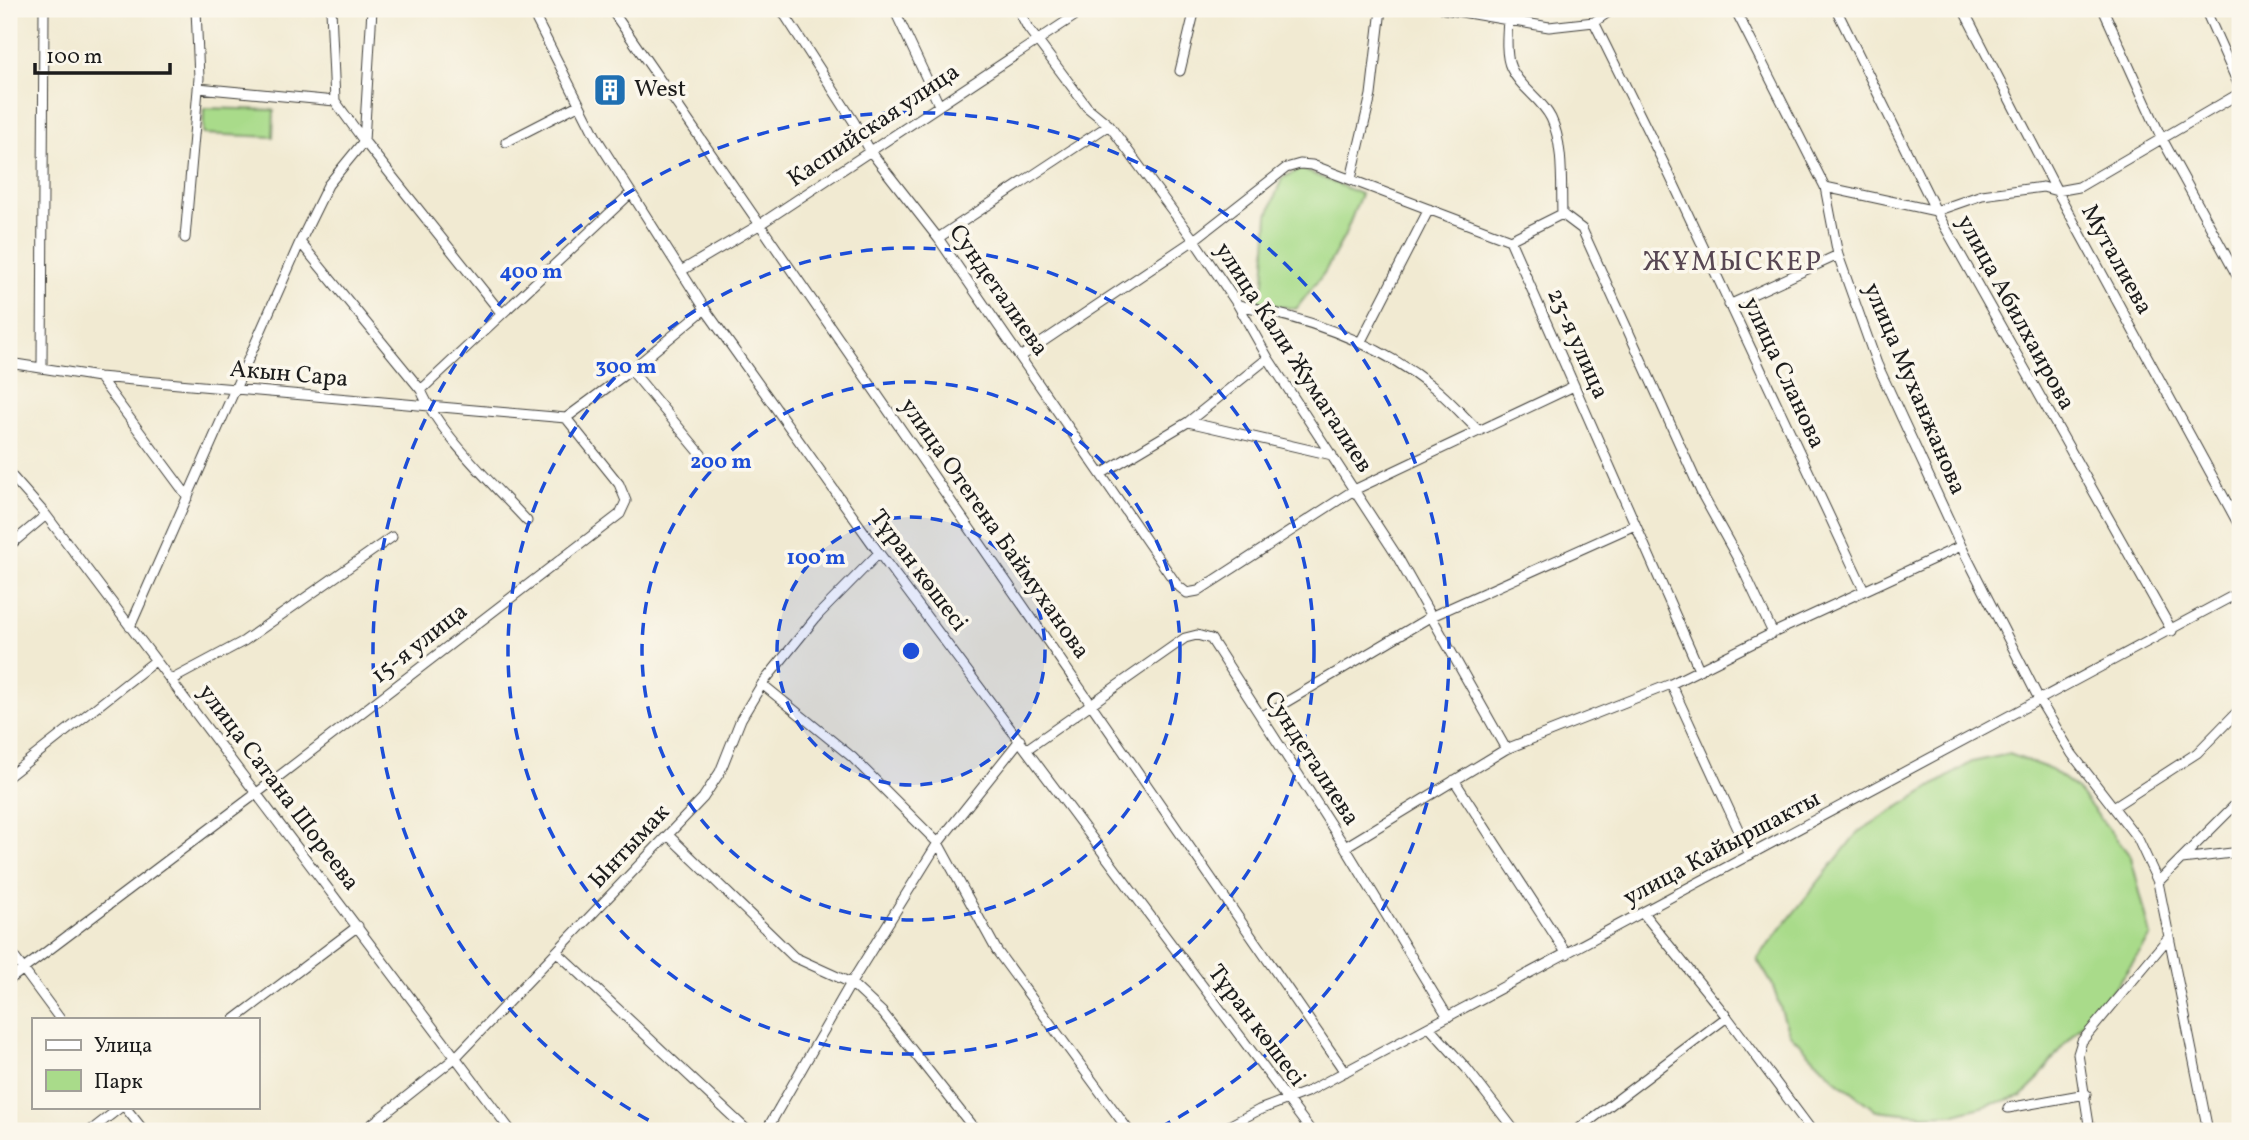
<svg xmlns="http://www.w3.org/2000/svg" width="2249" height="1140" font-family="Vollkorn,serif">
<style>
.green{fill:#a9db8a;stroke:#627c53;stroke-width:2}
.lines{fill:none;stroke-linecap:round;stroke-linejoin:round}
.minor-casing{stroke:#3c3b37;stroke-width:11}
.minor{stroke:#fff;stroke-width:9}
.ring{fill:none;stroke:#1d4ed8;stroke-width:3.5;stroke-dasharray:12 9}
.labels{text-anchor:middle;dominant-baseline:central;stroke-width:7;stroke-linejoin:round;paint-order:stroke}
.poi-label{font-size:24px;fill:#1c1c1c;stroke:#fbf7ec;text-anchor:start}
.street-label{font-size:24px;fill:#1c1c1c;stroke:#fbf7ec}
.quarter-label{font-size:28px;letter-spacing:2px;fill:#584753;stroke:#fbf7ec}
.centre{fill:#1d4ed8;stroke:#fbf7ec;stroke-width:3.5}
.ring-label{font-size:21px;text-anchor:middle;font-weight:bold;fill:#1d4ed8;stroke:#fbf7ec;stroke-width:7;stroke-linejoin:round;paint-order:stroke}
</style>
<rect width="100%" height="100%" fill="#fbf7ec"/>
<filter id="ink" filterUnits="userSpaceOnUse"><feTurbulence type="fractalNoise" baseFrequency=".0143" numOctaves="2"/><feDisplacementMap in="SourceGraphic" scale="14" xChannelSelector="R" yChannelSelector="G"/><feConvolveMatrix kernelMatrix="1 2 1 2 8 2 1 2 1" color-interpolation-filters="sRGB"/></filter>
<filter id="wash" filterUnits="userSpaceOnUse"><feTurbulence type="fractalNoise" baseFrequency=".00686" numOctaves="4" result="noise"/><feDisplacementMap in="SourceGraphic" scale="28" xChannelSelector="R" yChannelSelector="G"/><feGaussianBlur stdDeviation="1.57" result="paint"/><feColorMatrix in="noise" values="0 0 0 0 0 0 0 0 0 0 0 0 0 0 0 0 0 1.4 0 .05"/><feComposite in="paint" operator="in"/></filter>
<g filter="url(#wash)">
<rect width="100%" height="100%" fill="#f1ead2"/>
<path class="green" d="M204,108l70,2 -1,27 -70,-3z
M1301,169l60,25 -17,43 -20,36 -28,36 -40,-7 8,-20 4,-67 14,-37z
M2009,754l41,15 27,20 54,68 20,79 -33,48 -57,64 -25,34 -14,14 -67,18 -32,1 -48,-5 -40,-31 -46,-46 -17,-49 -15,-25 101,-127 114,-70z"/>
</g>
<g filter="url(#ink)">
<g class="lines">
<defs>
<path id="minor" d="M331,9l4,92 29,40 138,173
M531,9l66,130 108,170 174,244 432,578
M611,9l734,1063
M781,9l73,113 17,30 67,86 239,347 10,8 11,-2 156,-101 220,-104
M894,9l45,96
M1018,9l10,19 59,79 22,18 85,115 44,65 30,53 129,198 109,193
M1444,9l105,18 45,-5 19,-13
M1735,9l90,178 13,68 39,109 84,182 79,155 32,53 66,85 20,43 50,249
M1836,9l100,202 236,420
M1963,9l94,182 183,336
M2103,9l58,128 79,144
M2205,9l35,79
M1508,20c-1,14 -3,36 3,48 9,20 30,30 40,50 13,27 10,67 11,96l-52,26
M1594,22l76,154 194,414
M1180,71l15,-62
M198,88l137,13
M364,141l8,-132
M506,142l72,-37
M1351,179l20,-84 10,-86
M1825,187l111,24 46,-16 61,-8 14,4 22,-4 161,-94
M1562,214l20,15 120,265 36,65 35,74
M185,238l14,-160 -3,-69
M938,238l171,-113
M300,242l121,148c18,44 73,95 106,131
M681,271l78,-46 326,-216
M1238,305c69,13 138,37 194,81 17,13 31,30 47,45
M1729,305l109,-50
M1360,343l69,-134
M1020,357l174,-117 92,-72 14,-4 12,1 198,75 189,429
M9,363l90,14 467,41
M42,367l2,-358
M631,370l79,95
M99,377l89,120
M421,390l210,-197
M1188,422l144,33
M9,473l37,42 465,616
M1101,474l87,-52 80,-64
M9,546l37,-31
M130,627l170,-385 28,-57 36,-44
M171,680l73,-39 148,-104
M762,684l90,73 86,86 59,108 132,180
M1671,684l79,171
M1261,717l169,-100 205,-92
M1027,749l158,-111 12,-3 14,4 134,208 103,170
M9,776l146,-115
M1454,780l113,174
M2115,806l82,-53 43,-44
M668,835l126,122 57,26 31,29 94,119
M1345,847l161,-98 165,-65 102,-51 188,-87
M2182,859l58,-7
M2158,882l82,-82
M1643,913l84,104 85,114
M9,950l51,69
M558,953l190,178
M9,980l248,-187 363,-279 6,-13 -7,-17 -53,-66 65,-48 74,-61
M235,1019l123,-93
M1429,1027l38,42 48,62
M125,1107l19,24
M2008,1108l78,-14
M90,1131l31,-24
M363,1131l92,-73 248,-260 17,-26 21,-53 21,-35 56,-69 61,-62
M766,1131l85,-148 87,-140 82,-103
M1219,1131l40,-21 50,-19 931,-499
M1576,1131l151,-114
M2090,1131l-12,-77 4,-13 87,-104"/>
</defs>
<use href="#minor" class="minor-casing"/>
<use href="#minor" class="minor"/>
</g>
</g>
<circle cx="911" cy="651" r="134" fill="#1d4ed8" fill-opacity=".12"/>
<g class="ring">
<circle cx="911" cy="651" r="134"/>
<circle cx="911" cy="651" r="269"/>
<circle cx="911" cy="651" r="403"/>
<path d="M667 1130A538 538 0 1 1 1155 1130"/>
</g>
<defs>
<symbol id="building-square" viewBox="-11 -11 22 22"><rect x="-9" y="-9" width="18" height="18" rx="4" fill="#1f6fb2" stroke="#fbf7ec"/><path d="M-4-6H4V6H1V3H-1V6H-4ZM-2.5-4.3h1.7v1.8h-1.7ZM.8-4.3h1.7v1.8H.8ZM-2.5-1h1.7V.8h-1.7ZM.8-1h1.7V.8H.8Z" fill="#fff"/></symbol>
</defs>
<g fill-rule="evenodd">
<use href="#building-square" x="591" y="71" width="38" height="38"/>
</g>
<g class="labels">
<g class="poi-label">
<text x="634" y="90">West</text>
</g>
<g class="street-label">
<text transform="translate(874 126) rotate(-34)">Каспийская улица</text>
<text transform="translate(2116 260) rotate(61)">Муталиева</text>
<text transform="translate(998 291) rotate(55)">Сундеталиева</text>
<text transform="translate(2015 313) rotate(61)">улица Абилхаирова</text>
<text transform="translate(1577 344) rotate(66)">23-я улица</text>
<text transform="translate(1293 358) rotate(57)">улица Кали Жумагалиев</text>
<text transform="translate(1783 373) rotate(65)">улица Сланова</text>
<text transform="translate(289 375) rotate(5)">Акын Сара</text>
<text transform="translate(1914 389) rotate(67)">улица Муханжанова</text>
<text transform="translate(994 529) rotate(55)">улица Отегена Баймуханова</text>
<text transform="translate(918 571) rotate(53)">Тұран көшесі</text>
<text transform="translate(420 644) rotate(-38)">15-я улица</text>
<text transform="translate(1311 759) rotate(57)">Сундеталиева</text>
<text transform="translate(278 788) rotate(53)">улица Сатана Шореева</text>
<text transform="translate(630 847) rotate(-47)">Ынтымак</text>
<text transform="translate(1722 849) rotate(-28)">улица Кайыршакты</text>
<text transform="translate(1256 1026) rotate(53)">Тұран көшесі</text>
</g>
<g class="quarter-label">
<text x="1733" y="262">ЖҰМЫСКЕР</text>
</g>
</g>
<circle cx="911" cy="651" r="10" class="centre"/>
<g class="ring-label">
<text x="531" y="278">400 m</text>
<text x="626" y="373">300 m</text>
<text x="721" y="468">200 m</text>
<text x="816" y="564">100 m</text>
</g>
<rect width="2249" height="1140" fill="none" stroke="#fbf7ec" stroke-width="35"/>
<rect x="32" y="1018" width="228" height="91" fill="#fbf7ec" stroke="#a29f99" stroke-width="2"/>
<rect x="46" y="1040" width="35" height="10" fill="#ffffff" stroke="#a29f99" stroke-width="2"/>
<text x="94" y="1052" font-size="21" fill="#1c1c1c">Улица</text>
<rect x="46" y="1070" width="35" height="21" fill="#a9db8a" stroke="#a29f99" stroke-width="2"/>
<text x="94" y="1088" font-size="21" fill="#1c1c1c">Парк</text>
<path d="M35 63v10h135v-10" fill="none" stroke="#1c1c1c" stroke-width="3.5"/>
<text x="46" y="63" font-size="21" fill="#1c1c1c" stroke="#fbf7ec" stroke-width="5" paint-order="stroke">100 m</text>
</svg>
